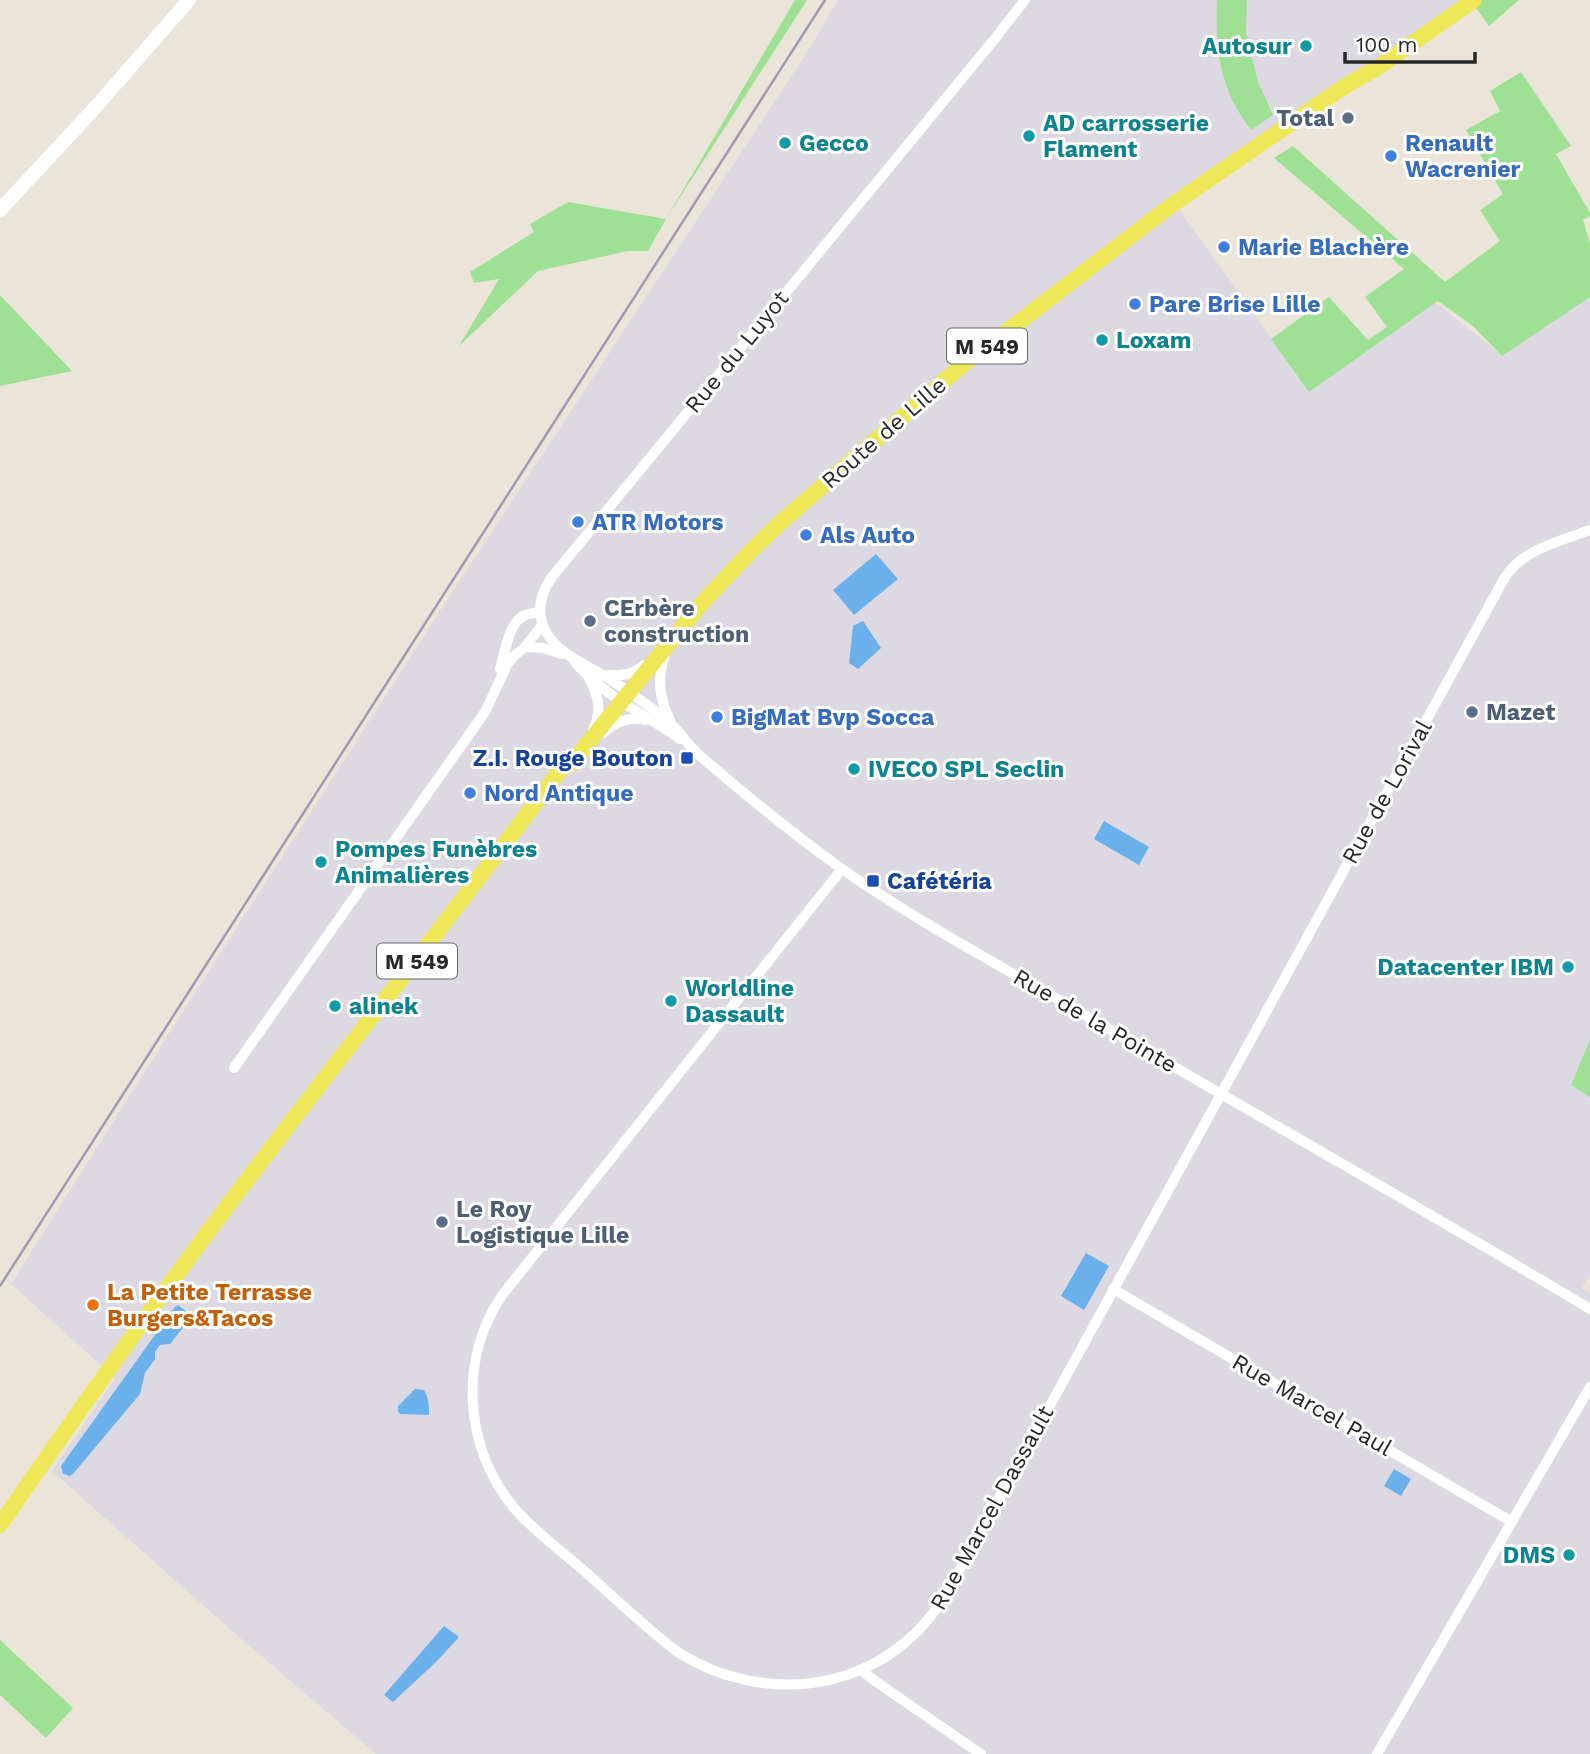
<svg xmlns="http://www.w3.org/2000/svg" width="1590" height="1754" font-family="'Work Sans',sans-serif">
<style>
.industrial{fill:#ddd9e2}
.green{fill:#9fe194}
.water{fill:#6ab1ec}
.lines{fill:none;stroke-linecap:round;stroke-linejoin:round}
.minor{stroke:#fff;stroke-width:10}
.secondary{stroke:#fff;stroke-width:14}
.primary{stroke:#eee859;stroke-width:16}
.rail{stroke:#9c9bb1;stroke-width:2.5}
.culture-dot{fill:#0f9aa8;stroke:#fff;stroke-width:2.5}
.service-dot{fill:#5c6f8a;stroke:#fff;stroke-width:2.5}
.shop-dot{fill:#3f7fe0;stroke:#fff;stroke-width:2.5}
.transit-dot{fill:#1a4fb4;stroke:#fff;stroke-width:2.5}
.food-dot{fill:#e8710a;stroke:#fff;stroke-width:2.5}
.labels{text-anchor:middle;dominant-baseline:central;stroke-width:6;stroke-linejoin:round;paint-order:stroke}
.shield{fill:#fff;stroke:#686868;stroke-width:2}
.shield-label{font-size:21px;font-weight:bold;fill:#272727}
.culture-label{font-size:23px;font-weight:bold;fill:#0d838f;stroke:#fff;text-anchor:start}
.service-label{font-size:23px;font-weight:bold;fill:#4e5e75;stroke:#fff;text-anchor:start}
.shop-label{font-size:23px;font-weight:bold;fill:#366cbe;stroke:#fff;text-anchor:start}
.street-label{font-size:23px;fill:#272727;stroke:#fff}
.transit-label{font-size:23px;font-weight:bold;fill:#164399;stroke:#fff;text-anchor:end}
.food-label{font-size:23px;font-weight:bold;fill:#c56008;stroke:#fff;text-anchor:start}
</style>
<rect width="100%" height="100%" fill="#eae5d8"/>
<path class="industrial" d="M838,0h633l-293,208 131,183 127,-88 66,52 88,-58v742l-19,45 19,13v177l-8,14 8,5v461h-1214l-145,-124 -179,-159 63,-93 -104,-94 162,-257 285,-444 348,-529z"/>
<path class="green" d="M795,0h12l-141,219 -18,32h-20l-90,20 -79,75 40,-67 -25,4 -4,-11 64,-40 -4,-8 38,-22 98,17z
M1217,0h30l-1,32 12,50 15,33 -22,15c-6,-9 -13,-18 -18,-28 -15,-31 -18,-68 -16,-102z
M1480,0h39l-30,26 -15,-21z
M1521,72l50,74 -15,8 34,59v3l-7,4 7,24v53l-88,59 -29,-30 -35,-25 -129,91 -38,-53 58,-42 39,43 19,-13 -22,-30 39,-28 -130,-111 19,-12 152,136 55,-41 -20,-31 23,-16 -37,-64 34,-19 -10,-20z
M0,295l72,76 -72,15z
M1590,1039v58l-19,-12z
M0,1640l73,68 -27,30 -46,-43z"/>
<path class="water" d="M876,554l22,25 -44,36 -21,-25z
M863,621l18,27 -23,21 -9,-6 4,-37z
M1104,821l45,26 -10,18 -45,-26z
M1086,1253l23,13 -25,44 -23,-14z
M178,1305l13,10 -1,4 -20,25 -10,1 -5,7v7l-10,14 -5,21 -67,80 -3,2 -7,-2 -2,-8 114,-159z
M415,1389l9,1c5,8 5,16 5,25l-29,-1 -2,-3v-5z
M1394,1469l17,10 -10,17 -17,-10z
M444,1626l15,11 -22,24 -44,41 -9,-7z"/>
<g class="lines">
<path class="minor" d="M1025,0l-32,41 -441,536c-12,17 -17,35 -6,55 13,23 41,33 62,46 20,13 40,27 59,42 12,10 20,24 31,34 46,40 94,79 144,115 79,55 165,100 248,149 166,97 335,192 500,291
M525,647l18,1 19,6
M665,654c-8,24 -6,44 5,66
M574,661c28,34 71,53 106,78
M500,669c3,-12 9,-41 18,-49 6,-6 14,-7 22,-8
M606,675c15,1 27,0 38,-10
M589,678c10,19 13,33 4,52
M603,733c13,-11 25,-17 43,-13
M842,869l-339,425c-45,65 -39,153 11,214 22,25 51,46 76,68 29,26 58,54 89,77 82,51 189,41 251,-36 14,-17 23,-37 34,-55 14,-27 29,-53 44,-80l497,-905c20,-29 54,-35 85,-47
M234,1068l251,-356 22,-47 7,-9 11,-9 17,-22
M1113,1289l399,233
M861,1670l14,11 106,73
M1377,1754l213,-367"/>
<path class="secondary" d="M0,210l93,-100 96,-110"/>
<path class="primary" d="M0,1525c67,-97 135,-194 205,-289 117,-157 239,-310 356,-467l9,-4 13,-16 118,-145 49,-52 31,-30 178,-154 210,-161 173,-119 38,-22 94,-66"/>
<path class="rail" d="M0,1286l825,-1286"/>
</g>
<g class="culture-dot">
<circle cx="1306" cy="46" r="7"/>
<circle cx="1029" cy="136" r="7"/>
<circle cx="785" cy="143" r="7"/>
<circle cx="1102" cy="340" r="7"/>
<circle cx="854" cy="769" r="7"/>
<circle cx="321" cy="862" r="7"/>
<circle cx="1568" cy="967" r="7"/>
<circle cx="671" cy="1001" r="7"/>
<circle cx="335" cy="1006" r="7"/>
<circle cx="1569" cy="1555" r="7"/>
</g>
<g class="service-dot">
<circle cx="1348" cy="118" r="7"/>
<circle cx="590" cy="621" r="7"/>
<circle cx="1472" cy="712" r="7"/>
<circle cx="442" cy="1222" r="7"/>
</g>
<g class="shop-dot">
<circle cx="1391" cy="156" r="7"/>
<circle cx="1224" cy="247" r="7"/>
<circle cx="1135" cy="304" r="7"/>
<circle cx="578" cy="522" r="7"/>
<circle cx="806" cy="535" r="7"/>
<circle cx="717" cy="717" r="7"/>
<circle cx="470" cy="793" r="7"/>
</g>
<g class="transit-dot">
<rect x="680" y="751" width="14" height="14" rx="3.5"/>
<rect x="866" y="874" width="14" height="14" rx="3.5"/>
</g>
<circle class="food-dot" cx="93" cy="1305" r="7"/>
<g class="labels">
<g class="shield">
<rect x="947" y="328.5" width="80" height="35" rx="5"/>
<rect x="377" y="943.5" width="80" height="35" rx="5"/>
</g>
<g class="shield-label">
<text x="987" y="346">M 549</text>
<text x="417" y="961">M 549</text>
</g>
<g class="culture-label">
<text x="1292" y="46" text-anchor="end">Autosur</text>
<text x="1043" y="123">AD carrosserie<tspan x="1043" dy="26">Flament</tspan></text>
<text x="799" y="143">Gecco</text>
<text x="1116" y="340">Loxam</text>
<text x="868" y="769">IVECO SPL Seclin</text>
<text x="335" y="849">Pompes Funèbres<tspan x="335" dy="26">Animalières</tspan></text>
<text x="1554" y="967" text-anchor="end">Datacenter IBM</text>
<text x="685" y="988">Worldline<tspan x="685" dy="26">Dassault</tspan></text>
<text x="349" y="1006">alinek</text>
<text x="1555" y="1555" text-anchor="end">DMS</text>
</g>
<g class="service-label">
<text x="1334" y="118" text-anchor="end">Total</text>
<text x="604" y="608">CErbère<tspan x="604" dy="26">construction</tspan></text>
<text x="1486" y="712">Mazet</text>
<text x="456" y="1209">Le Roy<tspan x="456" dy="26">Logistique Lille</tspan></text>
</g>
<g class="shop-label">
<text x="1405" y="143">Renault<tspan x="1405" dy="26">Wacrenier</tspan></text>
<text x="1238" y="247">Marie Blachère</text>
<text x="1149" y="304">Pare Brise Lille</text>
<text x="592" y="522">ATR Motors</text>
<text x="820" y="535">Als Auto</text>
<text x="731" y="717">BigMat Bvp Socca</text>
<text x="484" y="793">Nord Antique</text>
</g>
<g class="street-label">
<text transform="translate(737 352) rotate(-51)">Rue du Luyot</text>
<text transform="translate(884 433) rotate(-41)">Route de Lille</text>
<text transform="translate(1387 792) rotate(-61)">Rue de Lorival</text>
<text transform="translate(1095 1021) rotate(30)">Rue de la Pointe</text>
<text transform="translate(1312 1405) rotate(30)">Rue Marcel Paul</text>
<text transform="translate(992 1508) rotate(-61)">Rue Marcel Dassault</text>
</g>
<g class="transit-label">
<text x="673" y="758">Z.I. Rouge Bouton</text>
<text x="887" y="881" text-anchor="start">Cafétéria</text>
</g>
<g class="food-label">
<text x="107" y="1292">La Petite Terrasse<tspan x="107" dy="26">Burgers&amp;Tacos</tspan></text>
</g>
</g>
<path d="M1345 52v10h130v-10" fill="none" stroke="#272727" stroke-width="3.5"/>
<text x="1356" y="52" font-size="21" fill="#272727" stroke="#ffffff" stroke-width="5" paint-order="stroke">100 m</text>
</svg>
